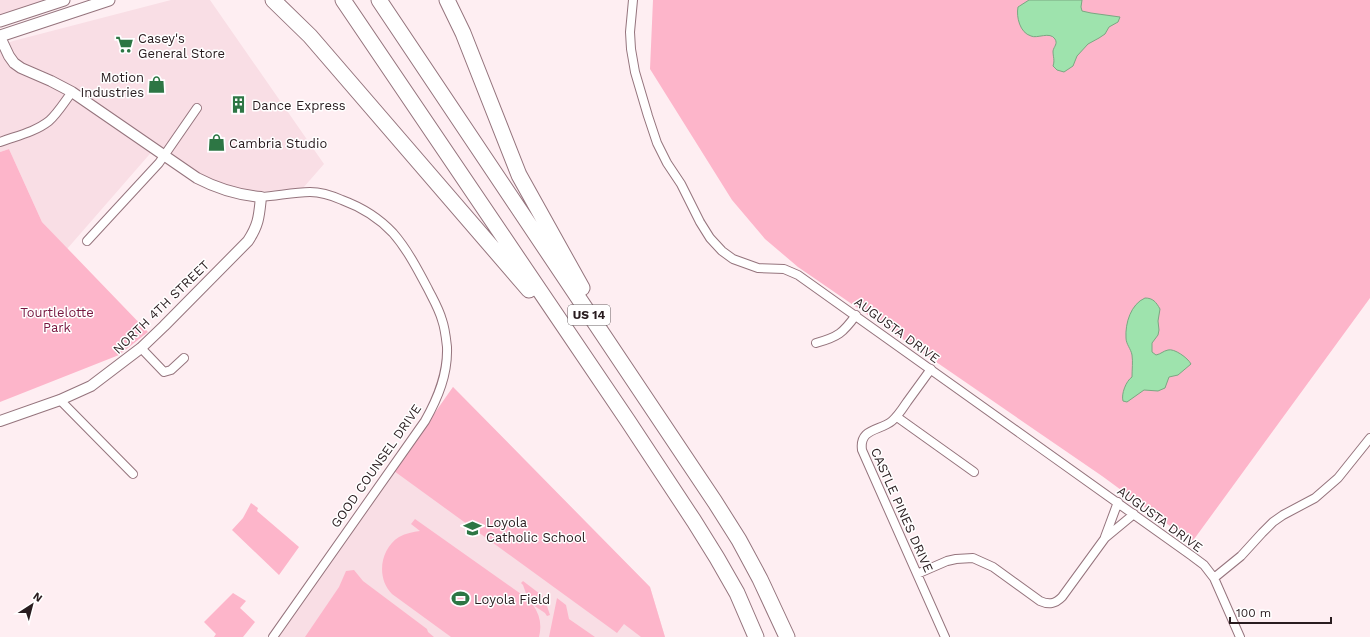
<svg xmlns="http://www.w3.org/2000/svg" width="1370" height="637" font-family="'Work Sans',sans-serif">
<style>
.built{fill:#f9dee5}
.green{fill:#fdb5ca}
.water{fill:#9ee3ad;stroke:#7ba782}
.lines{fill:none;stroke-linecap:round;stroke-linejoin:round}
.minor-casing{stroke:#95747d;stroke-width:10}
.tertiary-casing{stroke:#95747d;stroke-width:12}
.secondary-casing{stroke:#95747d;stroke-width:13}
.motorway-casing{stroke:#95747d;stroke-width:17}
.minor{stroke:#fff;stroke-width:8}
.tertiary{stroke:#fff;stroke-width:10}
.secondary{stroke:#fff;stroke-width:11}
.motorway{stroke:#fff;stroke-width:15}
.labels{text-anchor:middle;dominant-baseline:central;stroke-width:3;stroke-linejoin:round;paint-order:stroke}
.shield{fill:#fff;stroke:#696062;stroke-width:1}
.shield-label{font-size:12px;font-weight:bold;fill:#291c1f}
.poi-label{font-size:13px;fill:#291c1f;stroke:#fff;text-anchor:start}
.street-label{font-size:13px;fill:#291c1f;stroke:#fff}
.park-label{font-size:13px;fill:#771740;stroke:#fff}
</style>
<rect width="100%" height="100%" fill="#feeef2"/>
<path class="built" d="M0,0h44l-44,19z
M171,0h39l114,164 -21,24 -48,4 -22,-4 -23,-7 -55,-33 -88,101 -25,-27 -33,-73 -9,3v-106l13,-5z
M453,387l197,200 15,50h-389z"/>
<path class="green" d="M653,0h717v298l-178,244 -90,-66 -304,-209 -33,-28 -33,-39 -82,-131z
M9,149l33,73 106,110 -29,23 -119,47v-250z
M453,387l197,200 15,50h-24l-17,-13 -7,9 -223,-162z
M251,503l7,5 -1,3 42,36 -20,28 -47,-45 11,-12z
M415,519l113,80 -5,-14 -2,-2 2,-2 21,16 6,18 -3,1 -2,-3 -12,-8c7,10 9,20 6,32h-88l-59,-43c-16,-16 -12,-45 7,-57 7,-4 14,-5 21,-6l-9,-7z
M354,570l9,11 64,48 1,3 6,5h-129l34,-50 7,-16z
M233,593l13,8 -6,7 15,14 -12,15h-29l2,-3 -12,-12z
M557,598l9,7 3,14 26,18h-46z"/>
<path class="water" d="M1029,0h53l-1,7 1,4 9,2 29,4 -2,5 -9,5 -4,7 -6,4 -11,6 -11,12 -4,10 -9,6 -7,-2 -4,-4c2,-6 0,-9 0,-15 1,-5 5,-7 2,-12 -5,-8 -18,0 -24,-3 -11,-3 -15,-19 -13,-29z
M1145,298c8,0 11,4 15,11l-2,12 1,9 -1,5 -6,8v9l4,3c5,-1 7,-4 12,-5 6,-2 20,8 23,14l-13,11 -9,2 -4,11 -7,3 -14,-1 -17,12 -4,-1c-2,-7 3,-20 9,-24 0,-8 1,-15 0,-22 -1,-6 -6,-11 -6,-17 -1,-15 5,-34 19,-40z"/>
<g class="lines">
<defs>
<path id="minor" d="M633,0l-3,32 1,17 4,23 13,44 9,27 10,20 14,21 19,38 10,16 12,13 11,8 25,9 26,1 14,6 394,281 12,9 10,13 26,59
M0,142c16,-6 35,-10 49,-21 9,-8 16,-20 23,-29
M261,197c16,-1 33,-5 49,-5 10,0 23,4 32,8 19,7 37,18 51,33 14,16 25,37 35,56 5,10 11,20 14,31 3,8 4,18 5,27 1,27 -9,51 -22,74l-152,216
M87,241l72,-78 38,-55
M816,343c22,-6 27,-10 40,-28
M141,348l23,24 7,-2 13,-12
M931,369c-8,11 -16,22 -24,33 -4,6 -9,14 -15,19 -12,10 -33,7 -30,29l83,187
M60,400l73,74
M897,417l77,55
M1105,537l13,-35
M917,574l30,-13 9,-2 17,-1 20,9 47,34c9,4 15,3 22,-4l43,-59 29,-24
M1214,578l27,-22 21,-23 11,-11 10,-7 32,-17 23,-20 32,-40"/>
<path id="tertiary" d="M0,37l9,19 5,7 7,5 30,13 21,11 125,86c21,11 41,17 64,19 -2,19 -2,27 -13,44l-84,85 -23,22 -50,38 -31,14 -60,21"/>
<path id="secondary" d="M0,21l64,-21
M0,36l109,-36"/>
<path id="motorway" d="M273,0l37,36 219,254
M343,0l285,421 66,100 23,37 20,35 19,44
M379,0l336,502 24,38 21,39 27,58
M447,0l16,33 56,142 63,113"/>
</defs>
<use href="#minor" class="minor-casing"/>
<use href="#tertiary" class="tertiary-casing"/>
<use href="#secondary" class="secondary-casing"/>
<use href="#motorway" class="motorway-casing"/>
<use href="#minor" class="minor"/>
<use href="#tertiary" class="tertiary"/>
<use href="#secondary" class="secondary"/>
<use href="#motorway" class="motorway"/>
</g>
<defs>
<symbol id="supermarket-bare" viewBox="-9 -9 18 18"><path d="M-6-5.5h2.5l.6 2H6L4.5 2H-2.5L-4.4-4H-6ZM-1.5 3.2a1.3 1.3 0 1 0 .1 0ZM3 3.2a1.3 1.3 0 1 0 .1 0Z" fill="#2d7644" stroke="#fff" stroke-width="2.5" paint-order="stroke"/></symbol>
<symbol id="shop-bare" viewBox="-9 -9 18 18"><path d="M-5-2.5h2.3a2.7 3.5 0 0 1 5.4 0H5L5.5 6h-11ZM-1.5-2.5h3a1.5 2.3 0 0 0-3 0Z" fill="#2d7644" stroke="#fff" stroke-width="2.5" paint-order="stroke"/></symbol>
<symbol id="building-bare" viewBox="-9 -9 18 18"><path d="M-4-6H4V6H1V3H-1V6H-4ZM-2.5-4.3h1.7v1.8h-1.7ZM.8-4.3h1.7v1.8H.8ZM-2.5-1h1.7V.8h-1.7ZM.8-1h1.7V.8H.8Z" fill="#2d7644" stroke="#fff" stroke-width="2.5" paint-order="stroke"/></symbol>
<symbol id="school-bare" viewBox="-9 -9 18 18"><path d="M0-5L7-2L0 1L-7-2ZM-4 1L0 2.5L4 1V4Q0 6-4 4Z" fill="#2d7644" stroke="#fff" stroke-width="2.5" paint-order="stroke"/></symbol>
<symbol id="stadium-bare" viewBox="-9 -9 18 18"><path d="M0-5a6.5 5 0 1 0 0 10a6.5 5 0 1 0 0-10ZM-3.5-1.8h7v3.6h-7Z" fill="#2d7644" stroke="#fff" stroke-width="2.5" paint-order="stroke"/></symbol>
</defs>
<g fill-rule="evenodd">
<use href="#supermarket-bare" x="112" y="32" width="25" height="25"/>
<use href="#shop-bare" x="144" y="72" width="25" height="25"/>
<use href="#building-bare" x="226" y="92" width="25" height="25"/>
<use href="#shop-bare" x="204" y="130" width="25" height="25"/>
<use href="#school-bare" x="460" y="516" width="25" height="25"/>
<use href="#stadium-bare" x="448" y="586" width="25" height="25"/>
</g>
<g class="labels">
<rect class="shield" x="568" y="305" width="42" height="20" rx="3"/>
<g class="shield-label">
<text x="589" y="315">US 14</text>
</g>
<g class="poi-label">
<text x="138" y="38">Casey's<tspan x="138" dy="15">General Store</tspan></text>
<text x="144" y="77" text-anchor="end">Motion<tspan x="144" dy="15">Industries</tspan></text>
<text x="252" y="105">Dance Express</text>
<text x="229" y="143">Cambria Studio</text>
<text x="486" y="522">Loyola<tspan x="486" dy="15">Catholic School</tspan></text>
<text x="474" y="599">Loyola Field</text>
</g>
<g class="street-label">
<text transform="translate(161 307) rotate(-44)">NORTH 4TH STREET</text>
<text transform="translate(897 330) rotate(36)">AUGUSTA DRIVE</text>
<text transform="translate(376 466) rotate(-55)">GOOD COUNSEL DRIVE</text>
<text transform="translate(902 510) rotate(66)">CASTLE PINES DRIVE</text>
<text transform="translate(1160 519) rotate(36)">AUGUSTA DRIVE</text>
</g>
<g class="park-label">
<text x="57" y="312">Tourtlelotte<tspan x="57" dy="15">Park</tspan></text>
</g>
</g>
<g transform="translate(32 605) rotate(36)" stroke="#ffffff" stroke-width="3" paint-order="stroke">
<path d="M0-3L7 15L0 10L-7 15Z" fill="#291c1f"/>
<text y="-6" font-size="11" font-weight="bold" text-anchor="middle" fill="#291c1f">N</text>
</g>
<path d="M1230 617v6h101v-6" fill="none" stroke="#291c1f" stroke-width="2"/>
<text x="1236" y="617" font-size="12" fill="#291c1f" stroke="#ffffff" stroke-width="3" paint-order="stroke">100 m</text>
</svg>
